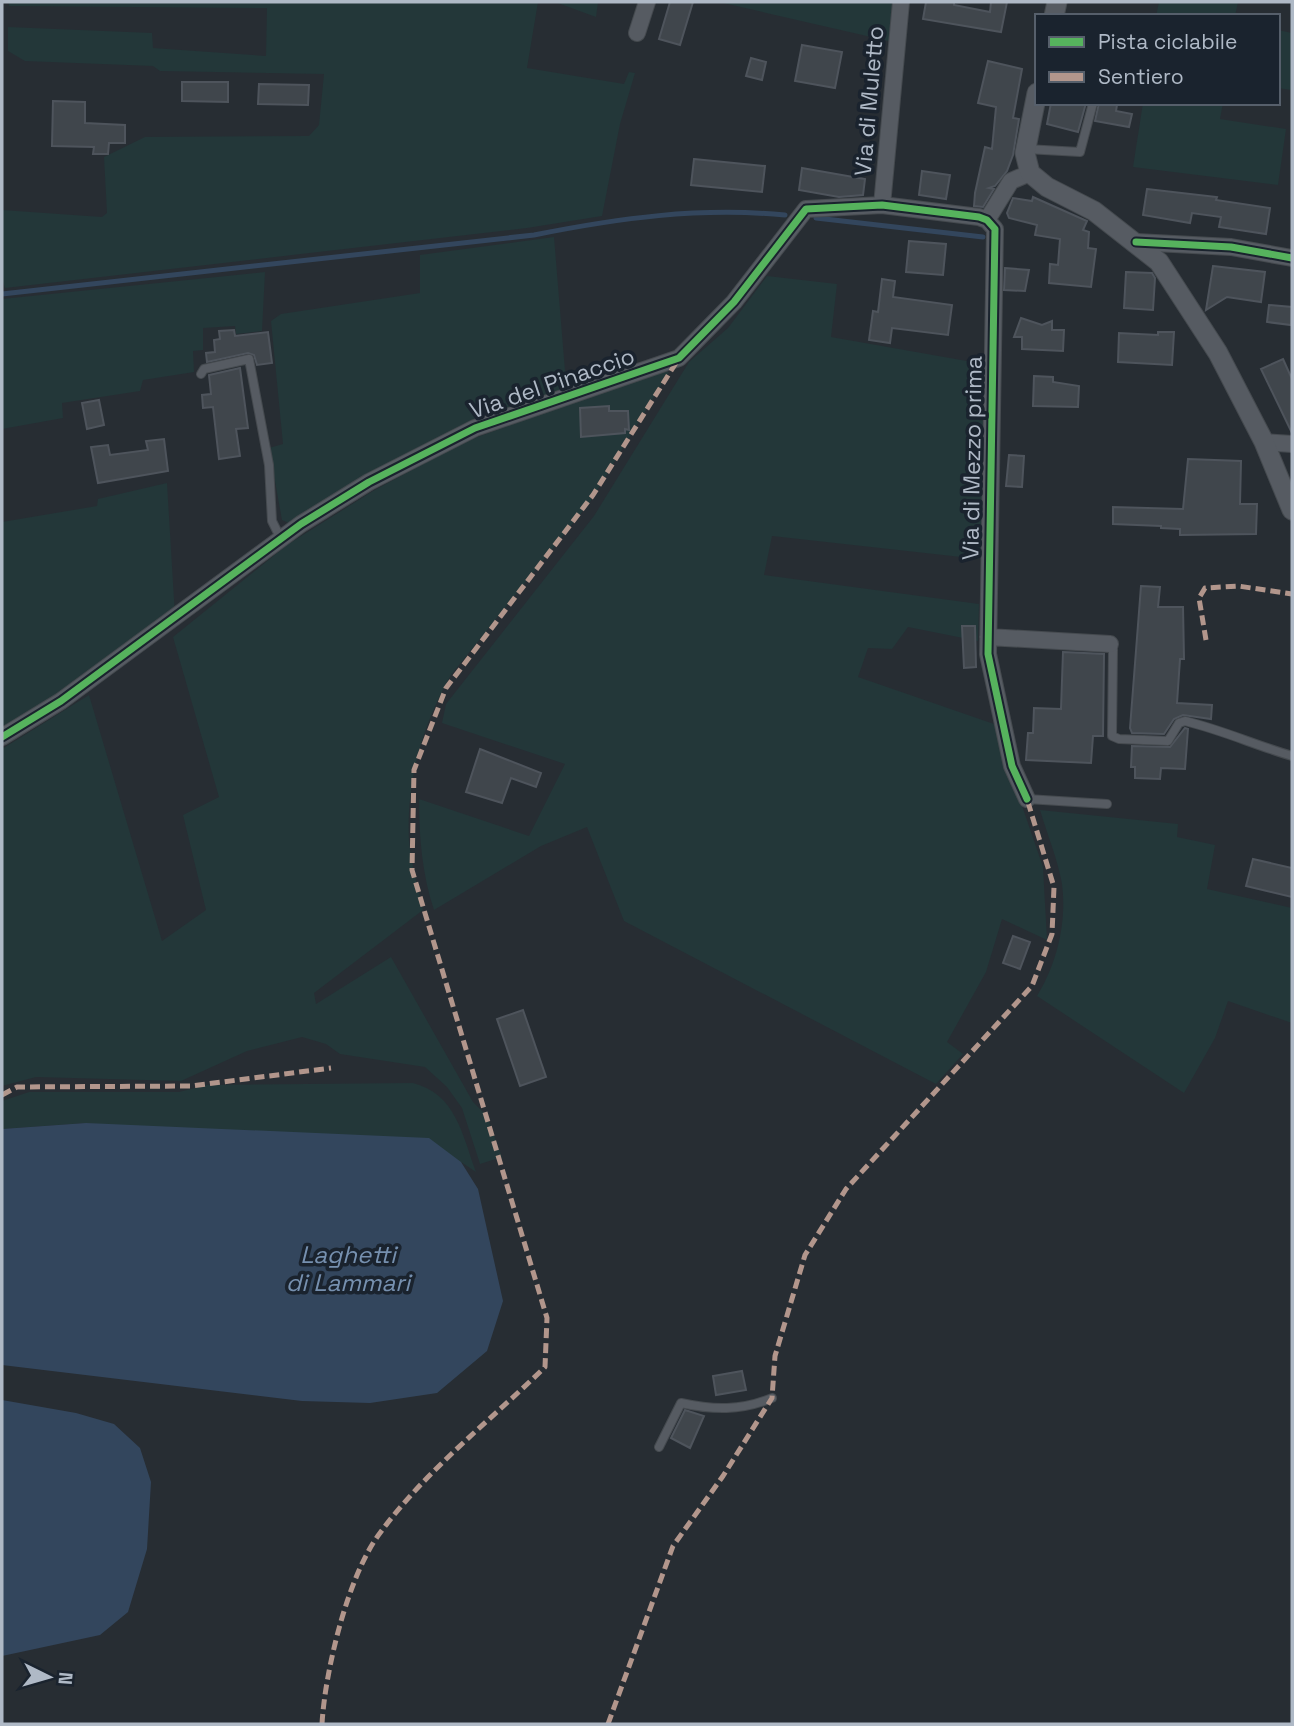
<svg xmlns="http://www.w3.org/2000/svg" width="1294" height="1726" font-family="'Space Grotesk',sans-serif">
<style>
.green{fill:#233739}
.water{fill:#33465d}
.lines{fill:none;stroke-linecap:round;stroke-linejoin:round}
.stream{stroke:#33465d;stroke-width:5}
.building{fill:#40464c;stroke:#4e545c;stroke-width:2}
.service-casing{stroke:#454a4f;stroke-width:10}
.minor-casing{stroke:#454a4f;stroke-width:18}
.tertiary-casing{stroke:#454a4f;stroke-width:21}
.service{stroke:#565b62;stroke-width:8}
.minor{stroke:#565b62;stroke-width:16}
.tertiary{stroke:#565b62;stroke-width:19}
.quiet{stroke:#b2968c;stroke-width:5;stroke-dasharray:10 5;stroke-linecap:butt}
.cycleway-casing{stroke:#1a232e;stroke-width:11}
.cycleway{stroke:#56b35d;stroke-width:7}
.labels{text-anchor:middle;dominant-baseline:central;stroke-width:7;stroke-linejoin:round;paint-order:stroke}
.street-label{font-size:23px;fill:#afb9c6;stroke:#1a232e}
.water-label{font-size:24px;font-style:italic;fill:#7690af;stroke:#1a232e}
</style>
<rect width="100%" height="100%" fill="#272d33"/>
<path class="green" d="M9,2h529l-11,66 97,16 5,-12 6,1 -15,51 -18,92 -75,12 -522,60 -3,-9v-69l100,7 5,-4 -3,-56 41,-20 164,-1 10,-11 5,-51 -164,-3 -7,-5 -128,-5 -17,-10v-24l144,6 1,15 113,8 1,-48 -258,-2z
M555,2h43l-2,15z
M719,2h177l-3,40z
M1159,2h79l-3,14h-79z
M1278,30l14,3 -1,57 -13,-2z
M1143,103h80l-3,16 66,10 -8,56 -145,-18z
M554,237l13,158 -62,19 -214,110 -9,-4 -13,-72 14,-4 -12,-123 10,-7 139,-21v-38z
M265,272l-3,59 -26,3 -1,-8 -32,2v22l-10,1 1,21 -51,8 -3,11 -78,12 1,15 -61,11v-130z
M767,276l70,8 -6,53 147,26 1,57 9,1 -4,131 -5,7 -207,-23 -8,39 215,29 -1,37 -70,-14 -16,22 -24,-1 -10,29 136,47 49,143 4,73 -45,-21 -16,53 -39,70 16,12 -27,30 -312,-163 -37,-94 -46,19 -107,64c-12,-36 -15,-74 -15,-111l110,37 36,-72 -123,-41 4,-19 148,-188 95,-154 39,-34z
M657,371l12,1 -79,130 -139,173c-29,50 -45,107 -42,166 2,23 9,46 14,69l-109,83 2,11 75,-47 82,145 14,14 15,41 -22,7 -18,-56 -15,-21 -22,-20 -85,-13 -14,-10 -24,-7 -55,14 -66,30 -145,-4 -34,9v-337l87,-54 73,246 44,-31 -23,-95 36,-18 -46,-160 114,-92 86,-54 91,-49z
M167,483l8,133 -173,114v-208l95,-16 1,-7z
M1040,810l138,14 -1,13 38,8 -8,44 85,19v115l-64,-22 -13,37 -31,55 -147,-97c20,-32 30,-74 25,-112 -4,-24 -15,-50 -22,-74z
M413,1083c43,11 49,51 63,89l-15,-10 -375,-39 -84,6v-28l27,-9h150l28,-7z"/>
<path class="water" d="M86,1123l343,15 32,24 17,27 25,112 -16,50 -50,42 -67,10 -68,-2 -300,-36v-236z
M2,1400l74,13 38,11 26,24 11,34 -4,67 -19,63 -28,23 -98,21z"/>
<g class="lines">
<path class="stream" d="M816,218l167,19
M2,294l532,-59c85,-17 164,-28 251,-20"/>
</g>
<path class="building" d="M670,2h23l-13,43 -21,-6z
M926,2h28v3l36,7 1,-10h16l-6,30 -78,-13z
M802,45l40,7 -7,36 -40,-7z
M751,58l15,4 -4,18 -16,-4z
M988,61l34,8 -9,49 6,1 -6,36 -6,16 -12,15 -6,2 5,1 -11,18 -9,-1 1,-13 10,-46 7,2 4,-42 -18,-4z
M182,82h46v20l-46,-1z
M259,84l50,1 -1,20 -50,-1z
M53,101l32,1v21l40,2v18h-16l-1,11h-15l1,-7 -42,-1z
M1051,103h35l-8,29 -31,-8z
M1099,103l18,2 -1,6 16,3 -3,13 -34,-6z
M694,159l71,7 -3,26 -71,-7z
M802,168l63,11 -2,16 -24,2 -40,-7z
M922,171l28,4 -4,24 -27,-4z
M1147,189l70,8 -1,3 54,8 -4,26 -47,-7 2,-10 -29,-4 -2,10 -47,-8z
M1033,197l54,24 -4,9 6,2 -1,16 8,1 -5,38 -42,-4 1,-19 8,1 2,-26 -25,-4 2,-10 -28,-7 -2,-5 6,-15 19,3z
M909,241l37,3 -3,31 -37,-3z
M1213,266l52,6 -4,30 -34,-5 -21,13z
M1005,268l24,2 -4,21 -21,-1z
M1126,272l26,1 3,5 -2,32 -29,-2z
M882,279l13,2 -2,16 59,8 -4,30 -56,-7 -2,15 -21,-3 4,-29 5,1z
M1269,305l23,2 -1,18 -24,-3z
M1021,318l21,7 10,-4v9h12l-1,21 -41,-2v-12h-8z
M234,330l1,6 33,-4 4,31 -15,2 -3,-10 -6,-2 -41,9 -1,-9 9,-1 -1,-12 6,-1 -1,-8z
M1158,332h16l-2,33 -54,-3 1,-29 39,2z
M1283,359l9,20v54l-31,-64z
M240,368l8,60 -12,1 4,27 -21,3 -6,-52 -10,1 -1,-13 9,-1 -2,-19z
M1034,376l19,1v5l26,4 -1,21 -45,-1z
M99,400l5,25 -17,4 -5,-26z
M609,406v5h19l1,19 -4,-1v4l-44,4 -1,-29z
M164,439l4,32 -70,12 -7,-36 17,-2 2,10 38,-5 -2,-9z
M1009,455l15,1 -2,31 -16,-1z
M1188,459l53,2 -1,43h17l-1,30 -76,1v-6l-19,-1v-2l-48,-2v-17l70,2z
M1141,586l19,1 -2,20h25l1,52h-4l-3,44 35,2 -1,14 -28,-4 -9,4 -10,15 -32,-1 -2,-5z
M962,626h13l1,41 -12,1z
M1063,652l41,2 -1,82h-10l-2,27 -65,-3 2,-27h5l1,-25 27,1z
M1185,728l3,1 -3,40 -24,-1 -1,11 -25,-1v-11h-4l1,-21 38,1z
M480,749l61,24 -5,14 -25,-9 -9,25 -36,-11z
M1253,859l39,9v29l-46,-11z
M1013,936l17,6 -10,27 -17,-6z
M523,1010l23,67 -26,9 -23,-67z
M742,1371l4,19 -30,5 -3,-19z
M685,1410l19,6 -14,32 -19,-10z"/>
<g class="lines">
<defs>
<path id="service" d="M1026,149l54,3 13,-49
M201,374l3,-5 45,-10 20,106 3,56 9,18
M1110,644l3,5 -1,87 7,3 49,2 11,-18 6,-2c37,9 70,24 107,35
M1027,799l80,5
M659,1447l22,-44c32,7 60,8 91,-5"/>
<path id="minor" d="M637,33l10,-31
M882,205l19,-203
M987,220l24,-39 19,-8
M1136,242l95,5 61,11
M1264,442l28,2
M988,637l122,7
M2,737l59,-36 240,-177 68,-42 106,-54 204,-70 55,-56 72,-93 76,-4 97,12 8,3 8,9 -7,425 24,112 15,33"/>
<path id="tertiary" d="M1054,16l3,-14
M1037,93l-12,60 5,20 17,14 47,24 65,51 59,91 46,89 28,68"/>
</defs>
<use href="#service" class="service-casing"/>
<use href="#minor" class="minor-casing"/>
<use href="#tertiary" class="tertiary-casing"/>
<use href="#service" class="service"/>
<use href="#minor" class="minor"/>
<use href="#tertiary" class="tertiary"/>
<path class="quiet" d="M1206,640l-7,-42 6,-10 33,-2 54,8
M2,1095l15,-8 174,-1 140,-18
M322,1724c3,-53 26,-149 58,-191 46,-63 110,-112 165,-166l2,-49 -135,-448 2,-100 32,-82 147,-193 86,-137
M608,1724l65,-178 50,-70 49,-78 3,-42 30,-101 41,-66 186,-203 20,-52 2,-47 -27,-88"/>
<defs>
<path id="cycleway" d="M1136,242l95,5 61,11
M2,737l59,-36 240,-177 68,-42 106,-54 204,-70 55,-56 72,-93 76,-4 97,12 8,3 8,9 -7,425 24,112 15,33"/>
</defs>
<use href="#cycleway" class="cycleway-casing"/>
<use href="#cycleway" class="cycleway"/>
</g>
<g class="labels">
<g class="street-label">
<text transform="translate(869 101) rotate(-85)">Via di Muletto</text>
<text transform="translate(552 383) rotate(-19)">Via del Pinaccio</text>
<text transform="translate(972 458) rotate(-89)">Via di Mezzo prima</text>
</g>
<g class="water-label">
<text x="348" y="1254">Laghetti<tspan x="348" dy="28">di Lammari</tspan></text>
</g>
</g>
<rect width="1294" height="1726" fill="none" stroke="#afb9c6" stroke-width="7"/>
<rect x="1035" y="14" width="245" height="91" fill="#1a232e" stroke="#565f6b" stroke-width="2"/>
<rect x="1049" y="37" width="35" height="10" fill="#56b35d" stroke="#565f6b" stroke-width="2"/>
<text x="1098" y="49" font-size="21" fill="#afb9c6">Pista ciclabile</text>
<rect x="1049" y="72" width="35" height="10" fill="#b2968c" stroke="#565f6b" stroke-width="2"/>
<text x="1098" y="84" font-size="21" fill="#afb9c6">Sentiero</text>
<g transform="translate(49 1677) rotate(95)" stroke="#1a232e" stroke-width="5" paint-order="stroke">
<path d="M0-5L12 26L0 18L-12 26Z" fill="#afb9c6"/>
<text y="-10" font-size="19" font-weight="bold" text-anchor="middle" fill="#afb9c6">N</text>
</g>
</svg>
